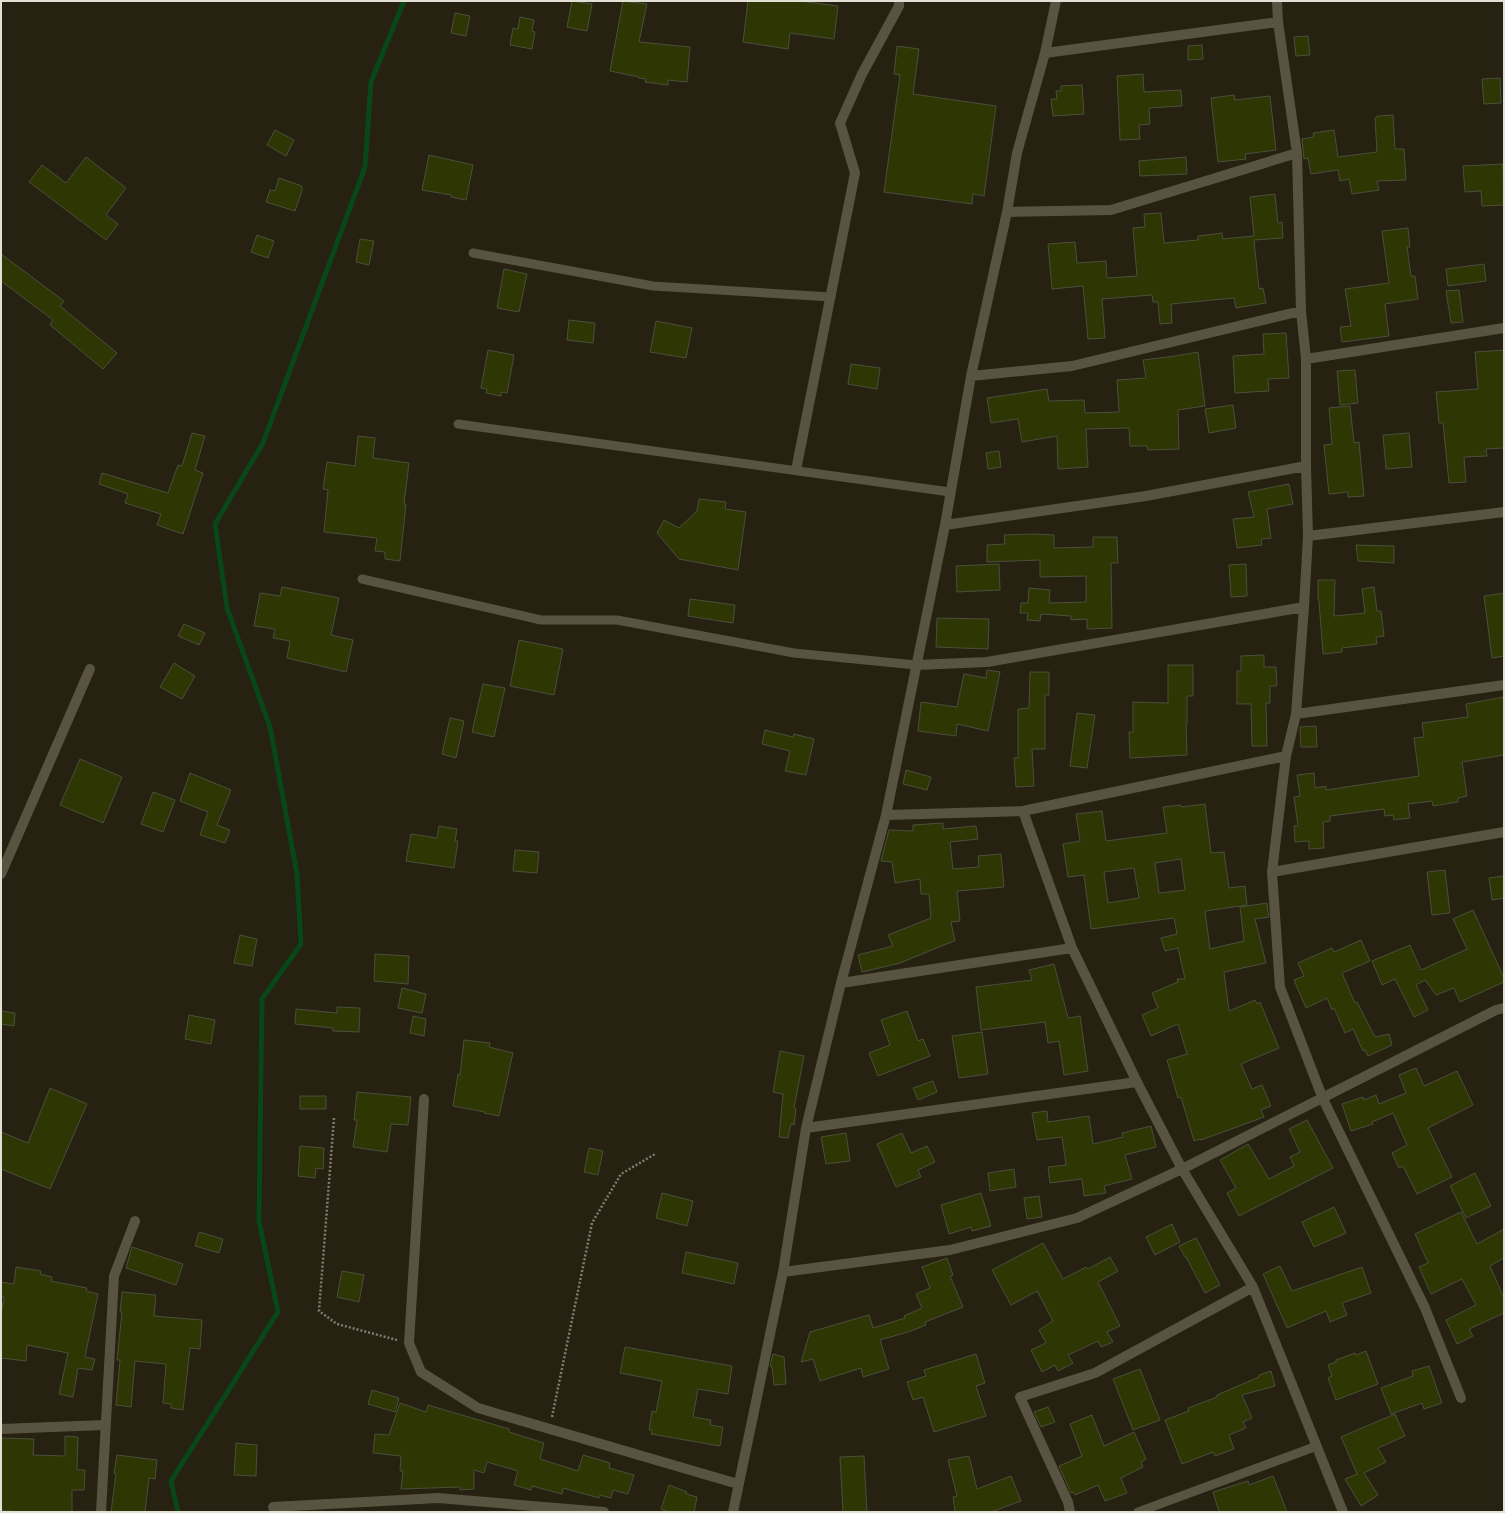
<svg xmlns="http://www.w3.org/2000/svg" width="1505" height="1513" font-family="'Nunito Sans',sans-serif">
<style>
.lines{fill:none;stroke-linecap:round;stroke-linejoin:round}
.stream{stroke:#094719;stroke-width:5}
.building{fill:#2e3703;stroke:#4a4f3d;fill-rule:evenodd}
.path{stroke:#817d6f;stroke-width:2.5;stroke-dasharray:2 2;stroke-linecap:butt}
.service{stroke:#595341;stroke-width:9}
.minor{stroke:#595341;stroke-width:10}
</style>
<rect width="100%" height="100%" fill="#262110"/>
<g class="lines">
<path class="stream" d="M178,1512l-7,-31 107,-169 -19,-91 3,-222 39,-55 -4,-70 -27,-147 -43,-119 -12,-84 48,-81 102,-276 6,-85 33,-81"/>
</g>
<path class="building" d="M572,1l20,3 -5,27 -20,-4z
M623,1l24,3 -8,38 51,5 -3,35 -19,-2v5l-23,-3 1,-3 -7,-1v-1l-29,-6z
M748,1h52l38,5 -4,33 -44,-6 -2,16 -45,-7z
M455,13l15,3 -4,20 -15,-3z
M520,17l14,3 -2,11 3,1 -3,17 -22,-4 3,-17 5,1z
M1308,36l2,19 -14,1 -2,-19z
M1202,45l1,14 -15,1v-14z
M897,46l22,3 -6,45 83,12 -12,90 -11,-2 -1,10 -88,-12 16,-117 -6,-1z
M1143,74l1,18 37,-2 1,16 -33,2 1,16 -11,1 1,14 -20,1 -3,-64z
M1500,78l1,25 -17,1 -2,-25z
M1082,85l2,29 -31,2 -2,-17h6l-1,-8h5v-5z
M1234,95l1,5 35,-4 6,54 -31,4 1,5 -28,3 -7,-64z
M1393,115l2,34h9l2,31 -29,1 2,9 -27,4 -3,-15 -9,2 -2,-11 -27,4 -3,-16 -4,1 -2,-20 12,-2 -1,-4 21,-3 4,27 39,-5 -2,-34 2,-1v-1z
M275,130l19,10 -8,16 -19,-11z
M429,155l44,10 -7,35 -15,-3v-2l-29,-5z
M86,157l40,31 -20,27 12,9 -12,16 -77,-58 13,-17 24,18z
M1186,157l1,17 -47,2 -1,-15z
M1503,164l1,41 -22,1 -1,-15 -16,1 -2,-26z
M279,178l23,8v5l-7,20 -29,-9 4,-12 5,1z
M1275,194l3,29 4,-1 1,16 -29,2 5,49 4,-1 3,15 -30,5 -2,-10 -63,6 1,19 -12,1 -2,-22h-5l-1,-7 -50,4 3,39 -17,1 -5,-53 -31,3 -4,-45 27,-2 2,21 29,-2 1,17 30,-2 -4,-48 12,-1 -1,-13 17,-1 3,30 34,-3v-4l24,-3 1,6 31,-3 -4,-39z
M1408,228l2,19h-3l4,29h4l3,23 -33,5 4,32 -47,6 -2,-15 11,-1 -6,-37 44,-6 -7,-52z
M257,235l17,6 -6,17 -17,-6z
M360,239l14,2 -5,24 -13,-3z
M1,254l63,47 -4,5 57,47 -14,16 -53,-44 3,-5 -52,-39z
M1484,264l2,17 -38,5 -2,-17z
M504,269l23,5 -8,38 -22,-4z
M1459,290l4,32 -12,1 -5,-32z
M569,320l26,3 -2,20 -26,-3z
M656,321l36,7 -6,30 -36,-6z
M1286,333l3,45 -21,1 1,12 -34,2 -2,-37 31,-2 -1,-20z
M488,350l26,5 -7,38 -6,-1v4l-15,-3 1,-4 -6,-1z
M1504,350v98l-18,1 1,7 -23,1 2,25 -17,1 -6,-60h-4l-3,-31 42,-3 -3,-37z
M1198,352l7,54 -27,4 1,39 -31,1 -1,-4h-17l-1,-18 -43,1 2,38 -30,2 -1,-33 -35,6 -4,-23 -27,4 -4,-25 60,-9 2,12 35,-1 1,13 34,-1 -2,-32 29,-2 -3,-18 32,-4z
M851,364l29,4 -3,21 -29,-5z
M1355,370l3,33 -18,2 -3,-34z
M1233,405l3,23 -27,5 -4,-24z
M1350,406l4,37 5,-1 5,54 -16,1v-5l-19,2 -5,-49 8,-1 -3,-36z
M192,433l13,3 -10,34 8,3 -20,61 -26,-9 4,-11 -36,-11 3,-9 -29,-10 3,-11 66,20 10,-28 4,1z
M1409,433l3,34 -26,2 -3,-34z
M358,436l17,2 -2,20 36,5 -5,41h2l-6,57 -15,-2v-7l-10,-1 2,-13 -53,-6 4,-42 -5,-1 4,-27 28,4z
M999,451l2,16 -13,2 -2,-16z
M1289,484l4,20 -26,5 4,29 -10,1 1,6 -25,3 -4,-29 21,-2 -6,-25z
M699,499l27,3 -1,7 21,3 -8,58 -59,-11 -22,-26 7,-13 15,8 18,-17z
M1033,534l21,1v13l39,-1v-10h24l1,26h-7l1,65 -25,1v-10l-16,1v-4l-30,-2 -1,7 -13,-1 1,-7h-8l1,-10h7l1,-15 21,2 -1,13 37,-1v-26l-46,1v-17l-53,2v-17l18,-1 -1,-9z
M1356,545l38,1v17l-36,-2z
M999,564l1,26 -43,2 -1,-26z
M1246,564l1,32 -16,1 -2,-32z
M1318,580h17l-1,36 31,-3 -3,-24 12,-2 3,24h4l3,25 -8,1 1,7 -35,4v4l-19,2 -4,-53 -1,-1z
M282,587l57,11 -8,37 22,5 -7,32 -59,-14 3,-17 -17,-3 2,-9 -21,-3 6,-33 20,3z
M1504,593v63l-12,2 -8,-62z
M690,599l45,6 -2,18 -45,-7z
M937,618l52,1 -1,30 -52,-2z
M184,624l21,9 -6,12 -21,-9z
M519,640l44,9 -9,46 -44,-9z
M1264,655v12h12l1,19h-7v17h-4l1,43h-15l-1,-42h-14v-33h4v-15z
M174,663l21,13 -13,23 -22,-12z
M1168,665h25v31h-6v28h-1l1,31 -57,3 -1,-26h4v-30l35,1z
M987,670l13,2 -12,59 -31,-7 -1,12 -38,-5 3,-29 36,5 7,-33 22,4z
M1030,672h19v23h-4v54h-13l2,37 -18,1 -2,-29h4v-49l11,-1z
M483,684l22,4 -11,49 -22,-5z
M1504,697v58l-42,7 5,34 -9,2v4l-25,4 -1,-5 -24,3 2,14 -16,2 -1,-5 -8,1 -1,-7 -54,7v5l-7,1 1,26 -15,1v-8l-14,1 -1,-16h4l-4,-29 6,-1 -3,-21 17,-2 1,15 11,-2v4l93,-14 -5,-38 10,-1 -2,-14 46,-6 -2,-13z
M1077,713l18,2 -8,53 -17,-2z
M450,718l14,3 -8,37 -14,-4z
M1316,726l1,21h-16l-1,-20z
M765,730l28,7 1,-3 20,5 -8,36 -21,-4 5,-20 -28,-7z
M80,759l42,18 -19,46 -43,-18z
M906,770l25,7 -4,13 -24,-6z
M190,773l41,17 -14,35 13,5 -5,13 -25,-8 8,-23 -28,-11z
M153,792l22,8 -12,32 -22,-8z
M1205,804l6,49 13,-1 5,36 16,-2 2,19 -42,6 5,38 34,-8 -4,-34 27,-4 1,9 1,5 -14,2 11,44 -42,9 5,39 26,-11 2,4 3,-2 19,46 -38,16 11,25 10,-4 9,21 -10,4 3,7 -63,23 -1,-1 -6,2 -13,-44 -3,1 -11,-38 20,-6 -9,-30 -27,12 -9,-21 16,-7 -6,-15 26,-11 -1,-3h8l-7,-31 -13,3 -4,-13 16,-4 -3,-16 -83,11 -7,-54 -16,2 -5,-33 17,-3 -4,-27 26,-3 4,30 61,-8 -4,-26 18,-2v2zM1181,859l4,31 -26,3 -4,-30zM1134,868l5,30 -31,5 -4,-31z
M943,823v6l33,-3 2,13 -28,3 3,27 26,-2 -1,-11 23,-2 3,33 -47,4 3,30 -9,1 4,19 -6,2 -49,20 -38,9 -4,-17 35,-9 -5,-11 43,-17 -2,-24h-8l-1,-15 -25,4 -3,-21 -11,-1 8,-31 24,1v-6z
M439,826l18,3 -2,12h3l-4,27 -48,-7 5,-27 26,4z
M515,850l24,2 -2,21 -24,-2z
M1445,870l5,43 -18,2 -5,-43z
M1504,876v22l-12,2 -3,-22z
M1473,910l31,68v4l-44,20 -6,-14 -18,7 -11,-15 -9,5 12,25 -14,7 -19,-38 -13,6 -10,-24 38,-16 11,25 46,-21 -14,-30z
M240,935l17,4 -5,27 -18,-3z
M1361,940l9,21 -28,12 13,30 2,-1 18,35 14,-3 3,11 -24,11 -3,-6 -2,1 -10,-22 -8,4 -11,-25 -2,2 -5,-12 -21,10 -12,-28 10,-4 -6,-13 34,-15 2,4z
M375,954l34,2 -1,28 -34,-3z
M1054,964l14,54 12,-2 8,55 -24,4 -5,-34 -11,2 -3,-21 -64,8 -5,-43 56,-7 -3,-10z
M402,988l24,6 -4,19 -24,-5z
M337,1007l23,1 -1,24 -26,-1v-3l-38,-4 1,-15 41,4z
M1,1011l14,2 -1,13 -13,-2z
M907,1011l11,30 5,-2 7,17 -52,20 -9,-23 21,-8 -9,-25z
M189,1015l26,5 -4,24 -26,-5z
M413,1016l13,3 -2,17 -14,-3z
M982,1032l6,42 -29,4 -7,-42z
M464,1040l26,3 -1,4 24,6 -14,63 -15,-3 1,-1 -32,-6 5,-32 2,1z
M780,1051l24,5 -10,52 2,1 -2,16 -3,-1 -3,14 -9,-1 4,-43 -10,-2z
M1416,1068l8,18 33,-15 16,34 -45,23 24,49 -35,17 -14,-28 -4,2 -7,-15 15,-8 -14,-32 -21,9 1,2 -22,7 -9,-27 21,-7 1,3 12,-5 3,9 27,-11 -7,-18z
M933,1081l4,11 -19,8 -5,-12z
M50,1088l37,16 -37,85 -49,-20v-37l27,11z
M357,1092l54,5 -3,28 -17,-1 -4,28 -34,-5 4,-27h-3z
M300,1096h26v13h-26z
M1047,1111l1,11 41,-6 4,28 30,-7 -1,-4 29,-7 5,21 -31,8 7,24 -28,7 2,7 -22,3 -2,-17 -32,4 -2,-16 18,-2 -4,-28 -25,3 -5,-27z
M1307,1120l26,48 -94,48 -12,-23 9,-5 -16,-28 28,-16 21,35 25,-13 -4,-9 10,-5 -11,-23z
M846,1133l4,28 -24,3 -5,-27z
M902,1133l9,20 16,-7 8,16 -17,8 3,7 -25,10 -19,-43z
M300,1146l24,2 -1,21 -7,-1 -1,10 -17,-2z
M589,1148l14,3 -5,24 -14,-3z
M1014,1169l2,18 -26,4 -2,-18z
M1475,1173l16,33 -25,12 -16,-32z
M662,1193l31,8 -6,25 -31,-8z
M981,1193l10,33 -19,5 -1,-4 -22,7 -8,-29z
M1039,1196l3,21 -15,2 -3,-21z
M1334,1207l12,26 -32,14 -12,-25z
M1461,1212l16,32 27,-15v29l-14,8 14,32v15l-35,16 4,7 -16,8 -11,-24 30,-15 -14,-26 -31,15 -12,-27 9,-4 -13,-29z
M1172,1224l8,18 -25,13 -9,-18z
M199,1232l24,7 -4,14 -24,-7z
M1196,1238l24,47 -15,8 -19,-36h-1l-6,-11z
M1043,1243l20,36 23,-12 2,2 22,-12 8,14 -20,11 22,44 -13,6 6,10 -12,5 -3,-6 -30,14 5,8 -15,8 -3,-6 -13,7 -11,-22 15,-7 -7,-13 14,-9 -16,-30 -26,14 -19,-35z
M132,1247l51,17 -7,21 -50,-17z
M686,1252l52,11 -4,21 -52,-11z
M947,1258l6,17 -3,1 13,31 -38,15 1,3 -15,6 -31,9 9,29 -26,8 -2,-9 -41,13 -7,-22 -12,3 9,-30 59,-17 4,13 32,-10 -1,-2 18,-8 -6,-14 14,-6 -8,-21z
M1280,1266l12,25 70,-24 9,26 -29,10 5,12 -17,7 -4,-11 -39,17 -24,-54z
M16,1267l25,4 -1,3 12,3 -1,4 36,7 -1,3 12,3 -13,63 10,2 -3,11 -14,-2 -5,29 -14,-3 9,-41 -41,-8 -1,16 -25,-3v-42l3,-19 -3,-1v-14l13,2z
M342,1271l22,4 -5,27 -22,-5z
M122,1292l34,3 -2,21 48,4 -2,29 -10,-1 -7,62 -12,-2v-4l-8,-1 3,-39 -31,-3 -4,46 -15,-2 4,-45h-3l5,-48h-2z
M625,1347l107,19 -4,28 -30,-5 -5,28 18,3 -1,5 13,2 -3,19 -69,-12 1,-4h-3l3,-19 4,1 6,-31 -42,-8z
M1366,1351l12,33 -42,16 -8,-22 4,-2 -4,-11 8,-3v-2l19,-7 1,2z
M773,1354l11,3 2,27 -12,1 -2,-18 -2,-1z
M976,1354l9,29 -9,3 10,30 -52,16 -11,-35 -10,3 -6,-18 19,-6 -2,-6z
M1429,1366l13,37 -18,6 -2,-6 -31,11 -10,-26 32,-12 -1,-5z
M1140,1369l20,51 -27,10 -20,-51z
M1271,1371l4,15 -33,9 10,23 -9,4 3,6 -17,7 5,14 -19,7 -2,-4 -31,12 -17,-44 24,-9 -1,-3 29,-11v-2l42,-18v-2z
M372,1390l27,8 -4,14 -27,-8z
M400,1403l26,9 2,-7 81,24v3l35,11 -4,16 38,12 5,-16 27,8 -1,5 25,7 -6,19 -15,-4 -2,8 -11,-3 -1,3 -36,-10 -1,6 -30,-8 -1,4 -17,-5 4,-14 -31,-9 -3,11 -10,-3v19l-14,1v-3l-59,2 2,-18h-3l1,-15 -28,-3 2,-19 14,1z
M1048,1407l7,15 -14,5 -7,-15z
M1395,1414l10,22 -27,12 8,14 -22,11 14,22 -17,11 -16,-27 12,-5 -16,-37z
M1092,1415l12,31 30,-14 12,27 -5,3 2,5 -22,11 6,15 -22,8 -7,-16 -23,10 -2,-3 -2,1 -12,-27 23,-10 -12,-32z
M65,1436l13,1 -1,33h8l-1,20h-12v22h-60v-1h-11v-73l33,1 -1,16 32,1z
M236,1443l21,2 -1,31 -22,-1z
M117,1455l40,5 -2,19 -6,-1 -4,34h-34l5,-38 -2,-1z
M864,1456l3,56h-24l-3,-55z
M969,1456l8,33 34,-13 10,25 -30,11h-36l-2,-15 4,-1 -9,-36z
M1273,1476l14,36h-68l-6,-20 35,-11 1,4z
M669,1485l18,7 -1,2 11,3 -3,15h-25l-8,-3z"/>
<g class="lines">
<path class="path" d="M334,1118l-15,193 18,13 60,16
M552,1417l40,-194 29,-49 34,-20"/>
<path class="service" d="M473,253l180,33 178,11
M458,424l492,68
M362,579l179,41h76l177,33 122,12
M1138,1512l179,-66"/>
<path class="minor" d="M1277,1l1,21 19,131 4,158 5,48v107l2,70 -4,71 -8,107 -10,42 -14,116 8,115 43,112 102,209 36,90
M1045,53l233,-31
M1007,212l104,-2 186,-57
M1306,359l198,-31
M971,376l101,-10 229,-55
M796,470l59,-297 -15,-50 22,-49 37,-68v-5
M945,525l201,-29 160,-30
M1308,536l196,-24
M916,665l71,-3 317,-55
M1296,714l208,-29
M1023,811l49,137 65,134 45,87 71,118 90,225
M886,815l137,-4 263,-55
M1272,872l232,-40
M1,874l89,-205
M841,983l231,-35
M424,1099l-15,244 12,29 57,36 260,76
M806,1128l331,-46
M783,1272l167,-22 127,-32 105,-49 314,-159 8,-2
M1,1429l103,-4
M273,1507l165,-9 166,14
M101,1512l13,-236 21,-55
M733,1512l50,-240 23,-144 35,-145 45,-168 59,-290 26,-149 36,-164 10,-59 28,-100 11,-52
M1070,1512l-2,-10 -48,-105 75,-24 158,-86"/>
</g>
<rect width="1505" height="1513" fill="none" stroke="#e2dfd4" stroke-width="4"/>
</svg>
